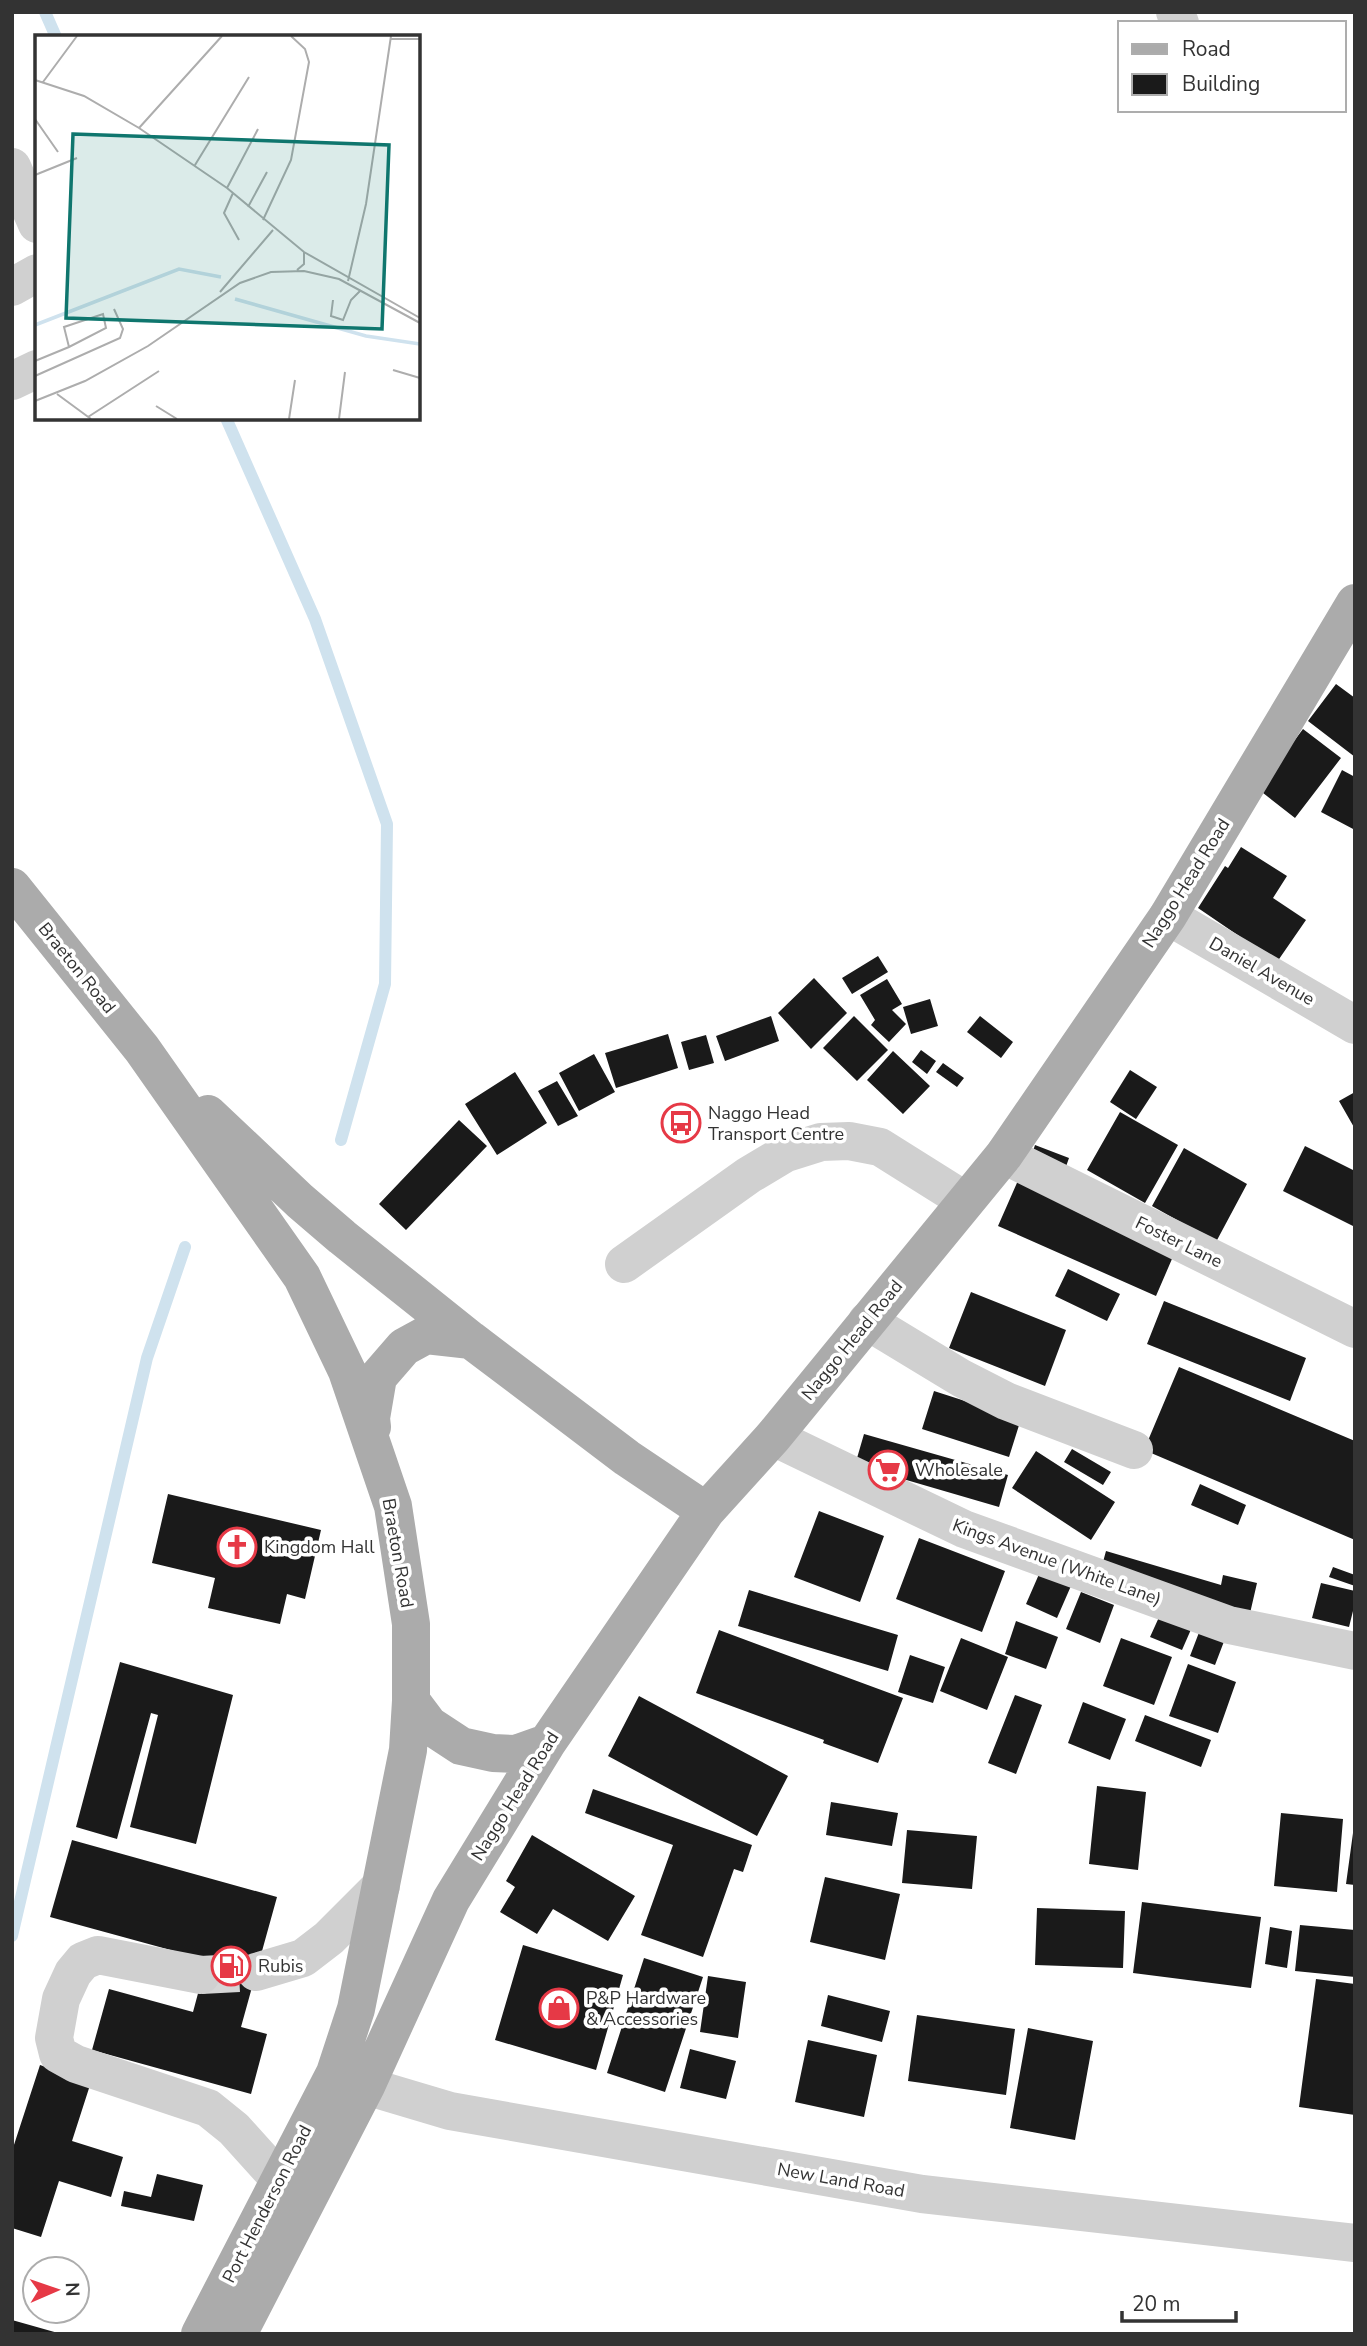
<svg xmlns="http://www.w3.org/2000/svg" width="1367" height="2346" font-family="'Nunito Sans',sans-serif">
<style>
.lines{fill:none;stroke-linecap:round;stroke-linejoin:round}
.stream{stroke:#cfe2ee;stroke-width:12}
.building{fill:#1a1a1a}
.minor-tunnel{stroke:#d6d6d6;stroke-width:38;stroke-dasharray:38 19;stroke-linecap:butt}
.minor{stroke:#d0d0d0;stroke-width:38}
.major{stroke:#ababab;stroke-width:38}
.labels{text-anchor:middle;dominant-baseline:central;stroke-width:7;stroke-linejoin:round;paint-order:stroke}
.street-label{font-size:18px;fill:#333;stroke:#fff}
.poi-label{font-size:18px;fill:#333;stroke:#fff;text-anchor:start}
.inset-river{fill:none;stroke:#cfe2ee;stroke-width:3.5}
.inset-road{fill:none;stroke:#adadad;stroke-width:2}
.view{fill:#0f766e;fill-opacity:0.15;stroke:#0f766e;stroke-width:3.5}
.inset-edge{fill:none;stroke:#333;stroke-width:3.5}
</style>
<rect width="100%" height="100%" fill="#fff"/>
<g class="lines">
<path class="stream" d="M45,12l11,25
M226,418l89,201 72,205 -2,160 -44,156
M12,1936l135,-578 38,-111"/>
</g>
<path class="building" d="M1336,684l19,14v59l-47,-36z
M1303,729l38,29 -46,60 -37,-29z
M1342,770l13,7v53l-34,-18z
M1241,847l46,29 -14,22 33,22 -29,42 -79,-54 27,-42 3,2z
M878,956l10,16 -36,22 -10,-16z
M814,978l33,35 -36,36 -33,-36z
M887,979l15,25 -10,6 14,14 -17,18 -18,-17 4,-5 -15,-25z
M930,999l8,27 -27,8 -8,-27z
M771,1016l8,25 -54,20 -9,-25z
M854,1016l34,34 -31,31 -34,-33z
M980,1016l33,26 -12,16 -34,-26z
M668,1034l10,34 -62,20 -11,-35z
M706,1035l8,28 -25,7 -8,-28z
M921,1050l15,11 -9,13 -15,-12z
M893,1051l37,35 -27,28 -36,-34z
M594,1054l21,38 -36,19 -20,-38z
M943,1063l21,15 -7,9 -21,-15z
M1130,1070l27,17 -21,32 -26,-17z
M515,1072l32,51 -50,32 -32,-51z
M557,1081l21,35 -20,10 -20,-35z
M1355,1092v37l-16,-28z
M1120,1112l58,33 -33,58 -58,-33z
M459,1120l28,26 -81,84 -27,-26z
M1035,1145l34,13 -6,17 -34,-12z
M1305,1146l50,25v56l-72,-36z
M1184,1148l63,36 -31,58 -64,-36z
M1020,1176l158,69 -22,51 -158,-70z
M1068,1269l52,25 -13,27 -52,-25z
M971,1292l95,38 -21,56 -96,-38z
M1164,1301l142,57 -16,43 -143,-57z
M1179,1367l176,74v99l-211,-90z
M934,1391l87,28 -12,38 -87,-28z
M864,1434l144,41 -9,32 -144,-42z
M1072,1449l39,23 -8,13 -39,-23z
M1036,1451l79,51 -24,38 -79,-52z
M1200,1484l46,21 -8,20 -47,-20z
M168,1494l153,36 -16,69 -18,-5 -7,30 -72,-16 7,-30 -63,-15z
M819,1511l65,25 -24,66 -66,-25z
M919,1538l86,33 -23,61 -86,-33z
M1106,1551l115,34 2,-10 34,8 -9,39 -148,-49z
M1043,1565l31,14 -17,39 -31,-14z
M1333,1567l22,8v11l-26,-9z
M1321,1583l34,8v12l-6,24 -37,-9z
M749,1590l149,45 -10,36 -150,-45z
M1081,1592l33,13 -14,38 -34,-14z
M1165,1604l31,14 -14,32 -32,-13z
M1016,1621l42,16 -12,32 -41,-15z
M1203,1622l25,9 -13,34 -25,-9z
M719,1630l184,68 -25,65 -55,-20 1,-3 -128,-47z
M961,1638l47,19 -21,53 -47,-19z
M1121,1638l51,19 -18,48 -51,-19z
M910,1655l35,12 -12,36 -35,-11z
M120,1662l113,33 -37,149 -66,-17 28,-112 -7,-2 -34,126 -41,-12z
M1188,1664l48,18 -18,51 -49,-17z
M1015,1695l27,10 -26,69 -28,-11z
M639,1696l149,80 -31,60 -149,-80z
M1083,1702l43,17 -16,41 -42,-17z
M1145,1715l66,25 -10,27 -66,-26z
M1097,1786l49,6 -8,78 -49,-6z
M593,1789l159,56 -9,27 -9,-3 -31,88 -62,-22 32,-90 -88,-32z
M831,1802l67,11 -6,33 -66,-11z
M1281,1813l62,6 -6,73 -63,-6z
M907,1830l70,6 -5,53 -70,-6z
M1353,1833h2v52l-9,-1z
M532,1835l103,61 -27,45 -55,-32 -16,25 -37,-22 15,-25 -9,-6z
M72,1840l205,57 -36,130 26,7 -16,60 -159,-44 17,-61 84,23 14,-52 -157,-43z
M825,1877l75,17 -15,66 -75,-18z
M1142,1902l119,15 -10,71 -118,-15z
M1037,1908l88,3 -2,57 -88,-3z
M1300,1925l55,5v47l-60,-6z
M1270,1927l22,4 -5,37 -22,-4z
M523,1945l100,30 -27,95 -101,-30z
M644,1958l59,19 -38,115 -58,-19z
M708,1976l38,6 -8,56 -38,-6z
M1316,1979l39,5v131l-56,-8z
M828,1995l62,16 -8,31 -61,-16z
M917,2015l98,14 -9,66 -98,-14z
M1028,2028l65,13 -18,99 -65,-12z
M808,2040l69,15 -13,62 -69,-15z
M690,2049l46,12 -10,38 -46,-11z
M40,2065l51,17 -19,59 51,16 -12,40 -52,-16 -18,56 -29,-9v-77z
M157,2174l46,11 -9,36 -73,-15 3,-15 27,6z
M12,2320l46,13v1h-46z"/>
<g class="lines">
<path class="minor-tunnel" d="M201,1975l55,-3"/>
<path class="minor" d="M1175,12l5,11
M12,167l25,57
M12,287l25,-14
M12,381l25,-12
M1168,916l187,109
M1004,1155l351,174
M624,1264l125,-89 37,-22 35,-11 28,-1 31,6 86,54
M867,1321l94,57 45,23 128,49
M773,1437l191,92 265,96 126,26
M256,1972l47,-14 26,-20 52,-52
M201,1975l-103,-20 -15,6 -10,12 -12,26 -7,39 4,16 18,10 132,44 26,21 46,51
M337,2074l29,12 84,25 472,83 433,49"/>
<path class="major" d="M12,887l130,162 160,228 45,94 46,135 18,118v77l-3,49 -52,259 -21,64 -135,261
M208,1114l92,87 42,36 129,103 156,118 79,53
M372,1427l-1,-9 7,-41 26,-30 22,-12 45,5
M411,1701l18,24 32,21 32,7 23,1 31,-11
M238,2334l128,-248 85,-186 96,-157 159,-232 67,-74 231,-282 164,-239 187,-313"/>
</g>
<defs>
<symbol id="bus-ring" viewBox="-11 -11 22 22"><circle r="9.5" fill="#fff" stroke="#e63946" stroke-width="1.5"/><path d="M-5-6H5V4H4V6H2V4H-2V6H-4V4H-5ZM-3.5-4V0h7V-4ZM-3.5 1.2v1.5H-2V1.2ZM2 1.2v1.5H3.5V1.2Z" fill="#e63946"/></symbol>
<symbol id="supermarket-ring" viewBox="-11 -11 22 22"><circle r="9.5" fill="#fff" stroke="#e63946" stroke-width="1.5"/><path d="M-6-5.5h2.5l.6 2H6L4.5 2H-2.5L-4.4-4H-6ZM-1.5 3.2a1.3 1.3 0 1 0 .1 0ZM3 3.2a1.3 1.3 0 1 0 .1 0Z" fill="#e63946"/></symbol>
<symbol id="church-ring" viewBox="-11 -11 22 22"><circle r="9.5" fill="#fff" stroke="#e63946" stroke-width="1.5"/><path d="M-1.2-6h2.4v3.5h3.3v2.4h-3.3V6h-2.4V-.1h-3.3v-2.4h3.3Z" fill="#e63946"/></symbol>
<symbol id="fuel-ring" viewBox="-11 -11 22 22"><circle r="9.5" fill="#fff" stroke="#e63946" stroke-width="1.5"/><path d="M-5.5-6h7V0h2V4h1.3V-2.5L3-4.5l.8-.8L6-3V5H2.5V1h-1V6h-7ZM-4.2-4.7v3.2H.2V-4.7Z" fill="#e63946"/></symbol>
<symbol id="shop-ring" viewBox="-11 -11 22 22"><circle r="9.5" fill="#fff" stroke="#e63946" stroke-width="1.5"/><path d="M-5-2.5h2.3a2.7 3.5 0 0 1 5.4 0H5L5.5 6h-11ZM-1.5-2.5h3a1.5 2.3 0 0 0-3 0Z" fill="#e63946"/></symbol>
</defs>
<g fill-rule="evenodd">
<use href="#bus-ring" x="659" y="1101" width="44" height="44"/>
<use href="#supermarket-ring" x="866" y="1448" width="44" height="44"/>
<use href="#church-ring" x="215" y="1525" width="44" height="44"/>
<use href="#fuel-ring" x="209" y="1944" width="44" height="44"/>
<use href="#shop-ring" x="537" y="1986" width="44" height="44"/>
</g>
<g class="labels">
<g class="street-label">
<text transform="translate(1186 883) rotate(-58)">Naggo Head Road</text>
<text transform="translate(77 968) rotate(51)">Braeton Road</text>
<text transform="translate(1262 971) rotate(30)">Daniel Avenue</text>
<text transform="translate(1179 1242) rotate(26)">Foster Lane</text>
<text transform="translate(852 1340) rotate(-51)">Naggo Head Road</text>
<text transform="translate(398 1553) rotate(80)">Braeton Road</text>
<text transform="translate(1057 1562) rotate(20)">Kings Avenue (White Lane)</text>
<text transform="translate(515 1796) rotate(-58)">Naggo Head Road</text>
<text transform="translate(841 2180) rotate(10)">New Land Road</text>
<text transform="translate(267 2204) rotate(-63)">Port Henderson Road</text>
</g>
<g class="poi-label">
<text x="708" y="1113">Naggo Head<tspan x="708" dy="21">Transport Centre</tspan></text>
<text x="915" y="1470">Wholesale</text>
<text x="264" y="1547">Kingdom Hall</text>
<text x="258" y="1966">Rubis</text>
<text x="586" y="1998">P&amp;P Hardware<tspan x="586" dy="21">&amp; Accessories</tspan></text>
</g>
</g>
<g transform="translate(35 35)">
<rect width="385" height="385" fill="#fff"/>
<path class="inset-river" d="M200,264l131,37 54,8M0,290l144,-56 42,8"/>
<path class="inset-road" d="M356,4h29M0,45l49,16 55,32 88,60 77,64 116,66M8,47l34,-46M0,84l23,33M104,93l83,-92M160,130l54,-88M0,140l42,-17M192,153l31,-59M198,158l-9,20 15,27M213,172l19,-35M228,185l28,-60 18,-98 -4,-13 -14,-13M262,235l7,-6v-12M313,246l18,-77 25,-168M185,257l53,-62M298,265l-2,16 12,4 8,-20 10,-10M0,326l34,-14 37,-19 -3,-14 -39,13 5,20M358,335l27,8M0,341l85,-38 3,-9 -9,-20M22,359l34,25M0,366l50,-20 63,-35 92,-63 31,-11 33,-1 35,8 81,44M121,371l21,13M53,382l71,-46M254,384l6,-39M304,384l6,-47"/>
<path class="view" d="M38,99l316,11 -7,184 -316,-11z"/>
<rect width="385" height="385" class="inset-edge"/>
</g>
<rect width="1367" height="2346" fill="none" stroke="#333333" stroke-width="28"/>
<rect x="1118" y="21" width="228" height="91" fill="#ffffff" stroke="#adadad" stroke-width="2"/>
<rect x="1132" y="44" width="35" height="10" fill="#ababab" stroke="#adadad" stroke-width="2"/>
<text x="1182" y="56" font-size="21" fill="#333333">Road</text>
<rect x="1132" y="74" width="35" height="21" fill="#1a1a1a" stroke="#adadad" stroke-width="2"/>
<text x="1182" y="91" font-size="21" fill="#333333">Building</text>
<g transform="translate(56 2290) rotate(88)"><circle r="33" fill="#ffffff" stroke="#adadad" stroke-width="2"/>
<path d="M0-5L12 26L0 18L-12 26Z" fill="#e63946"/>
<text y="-10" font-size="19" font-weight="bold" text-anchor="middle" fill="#333333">N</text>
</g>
<path d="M1122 2311v10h114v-10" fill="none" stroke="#333333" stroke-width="3.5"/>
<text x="1132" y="2311" font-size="21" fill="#333333" stroke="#ffffff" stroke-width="5" paint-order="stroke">20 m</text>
</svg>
